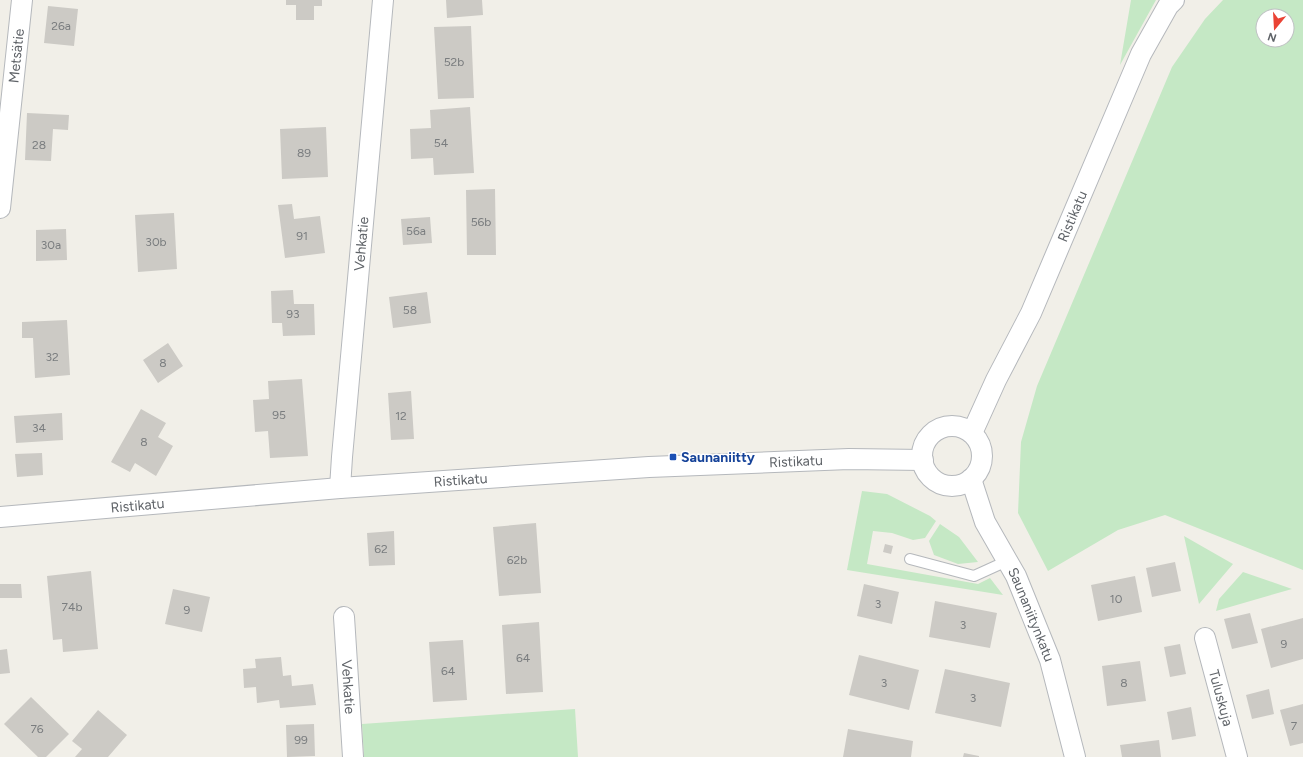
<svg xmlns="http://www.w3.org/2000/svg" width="1303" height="757" font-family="Figtree,sans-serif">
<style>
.green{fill:#c5e8c5;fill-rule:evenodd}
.building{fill:#cccac5}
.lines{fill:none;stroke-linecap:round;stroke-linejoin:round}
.service-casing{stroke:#b5b8bc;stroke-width:12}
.minor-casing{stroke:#b5b8bc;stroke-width:22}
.service{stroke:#fff;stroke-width:10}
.minor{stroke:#fff;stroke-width:20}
.transit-dot{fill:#1a4fb4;stroke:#fff;stroke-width:1.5}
.labels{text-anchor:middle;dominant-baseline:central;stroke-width:3;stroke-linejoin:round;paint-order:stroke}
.number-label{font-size:12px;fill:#7a7d7f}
.street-label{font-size:14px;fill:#5f6368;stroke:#fff}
.transit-label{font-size:14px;font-weight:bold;fill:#164399;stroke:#fff;text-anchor:start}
</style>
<rect width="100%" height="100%" fill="#f1efe8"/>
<path class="green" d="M1131,0h25l-36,65z
M1223,0h80v570l-138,-55 -47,15 -70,41 -30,-58 3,-71 16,-56 135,-319 33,-48zM1263,16h24v24h-24z
M862,491l25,3 43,22 6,5 -11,17 -12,2 -21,-7 -19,-2 -6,33 111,20 12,-6 13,17 -156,-25z
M940,524l19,13 19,25 -20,2 -24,-9 -5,-14z
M1184,536l49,28 -34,40z
M1243,572l49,17 -76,22 3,-12z
M575,709l3,48h-214l-2,-33z"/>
<path class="building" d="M286,0h36v6h-8v14h-18v-15h-10z
M446,0h36l1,15 -36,3z
M48,6l30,3 -4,37 -30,-3z
M471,26l3,72 -36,1 -4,-72z
M470,107l4,66 -40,2 -1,-17 -22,1 -1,-30 21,-1 -1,-18z
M27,113l42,2 -1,15 -15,-1 -2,32 -26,-1z
M326,127l2,50 -46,2 -2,-50z
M495,189l1,66h-29l-1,-65z
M292,204l2,15 26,-3 5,37 -40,5 -7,-53z
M174,213l3,56 -39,3 -3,-57z
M430,217l2,26 -29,2 -2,-26z
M66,229l1,31 -31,1v-31z
M293,290l1,14h20l1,31 -32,1 -1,-13h-10l-1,-32z
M427,292l4,31 -38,5 -4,-31z
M67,320l3,55 -35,3 -2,-40h-11v-16z
M168,343l15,23 -25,17 -15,-23z
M302,379l6,77 -38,2 -2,-27 -13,1 -2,-32 16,-1 -1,-18z
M411,391l3,48 -23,1 -3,-47z
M141,409l25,14 -8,14 15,9 -17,30 -21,-13 -5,9 -19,-10z
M62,413l1,27 -47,3 -2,-27z
M42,453l1,22 -26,2 -2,-23z
M536,523l5,70 -42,3 -6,-69z
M394,531l1,34 -26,1 -2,-33z
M885,544l8,2 -2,8 -8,-2z
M1175,562l6,29 -29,6 -6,-29z
M91,571l7,78 -35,3 -1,-13 -9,1 -6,-64z
M1135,576l7,36 -44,9 -7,-36z
M0,584h21l1,14h-22z
M864,584l35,8 -7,32 -35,-8z
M173,589l37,8 -8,35 -37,-8z
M935,601l62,12 -7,35 -61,-11z
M1250,613l8,30 -26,6 -8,-30z
M1303,618v41l-32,9 -10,-39z
M539,622l4,70 -37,2 -4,-69z
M463,640l4,60 -34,2 -4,-60z
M1180,644l6,30 -16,3 -6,-30z
M7,649l3,24 -10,1v-24z
M859,655l60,15 -10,40 -60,-15z
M281,657l2,19 8,-1 1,11 21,-2 3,21 -36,3 -1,-8 -22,3 -1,-16 -12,1 -1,-19 13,-1 -1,-9z
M1140,661l6,40 -39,5 -5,-40z
M945,669l65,14 -9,44 -66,-14z
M1269,689l5,25 -22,5 -6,-24z
M31,697l38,37 -23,23h-8l-34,-33z
M1303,704v39l-13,3 -10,-36z
M1191,707l5,29 -24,4 -5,-28z
M98,710l29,25 -19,22h-33l7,-8 -10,-8z
M314,724l1,32 -28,1 -1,-32z
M848,729l65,12 -2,16h-68z
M1159,740l2,17h-39l-2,-12z
M964,753l15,3v1h-16z"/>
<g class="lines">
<defs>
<path id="service" d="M910,559l64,17 33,-15"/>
<g id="minor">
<path id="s1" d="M0,208l22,-208"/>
<circle cx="952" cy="456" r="30"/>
<path id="s2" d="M972,433l24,-53 35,-67 110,-259 27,-48 6,-6"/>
<path id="s3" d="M971,479l14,43 31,54 34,84 25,97"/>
<path id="s4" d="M340,488l2,-31 41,-457"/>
<path id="s5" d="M0,517l340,-29 309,-21 200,-8 74,1"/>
<path id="s6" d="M344,617l9,140"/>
<path id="s7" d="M1205,638l32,119"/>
</g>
</defs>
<use href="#service" class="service-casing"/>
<use href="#minor" class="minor-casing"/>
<use href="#service" class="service"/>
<use href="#minor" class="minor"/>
</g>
<rect class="transit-dot" x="669" y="453" width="8" height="8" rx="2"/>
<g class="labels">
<g class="number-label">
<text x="61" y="26">26a</text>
<text x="454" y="62">52b</text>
<text x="441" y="143">54</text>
<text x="39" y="145">28</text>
<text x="304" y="153">89</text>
<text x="481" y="222">56b</text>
<text x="416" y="231">56a</text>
<text x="302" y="236">91</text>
<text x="156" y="242">30b</text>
<text x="51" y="245">30a</text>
<text x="410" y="310">58</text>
<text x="293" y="314">93</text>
<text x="52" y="357">32</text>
<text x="163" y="363">8</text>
<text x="279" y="415">95</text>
<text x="401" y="416">12</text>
<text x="39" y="428">34</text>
<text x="144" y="442">8</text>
<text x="381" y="549">62</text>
<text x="517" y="560">62b</text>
<text x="1116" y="599">10</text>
<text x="878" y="604">3</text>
<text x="72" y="607">74b</text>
<text x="187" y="610">9</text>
<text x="963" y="625">3</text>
<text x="1284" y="644">9</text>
<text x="523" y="658">64</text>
<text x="448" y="671">64</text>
<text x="884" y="683">3</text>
<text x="1124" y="683">8</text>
<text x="973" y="698">3</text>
<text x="1294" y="726">7</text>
<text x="37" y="729">76</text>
<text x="301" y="740">99</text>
</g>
<g class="street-label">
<text stroke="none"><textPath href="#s1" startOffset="153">Metsätie</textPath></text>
<text stroke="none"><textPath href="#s2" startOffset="239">Ristikatu</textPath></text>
<text stroke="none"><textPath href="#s4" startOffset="245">Vehkatie</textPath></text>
<text stroke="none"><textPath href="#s5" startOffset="798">Ristikatu</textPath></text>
<text stroke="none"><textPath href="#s5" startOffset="462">Ristikatu</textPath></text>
<text stroke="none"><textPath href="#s5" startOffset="138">Ristikatu</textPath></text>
<text stroke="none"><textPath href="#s3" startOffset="149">Saunaniitynkatu</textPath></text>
<text stroke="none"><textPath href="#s6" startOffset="70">Vehkatie</textPath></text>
<text stroke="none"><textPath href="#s7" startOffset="62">Tuluskuja</textPath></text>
</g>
<g class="transit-label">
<text x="681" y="457">Saunaniitty</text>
</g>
</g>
<g transform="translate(1275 28) rotate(198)"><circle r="19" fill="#ffffff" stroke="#bfc1c3"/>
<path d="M0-3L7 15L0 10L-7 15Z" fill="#ea4335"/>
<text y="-6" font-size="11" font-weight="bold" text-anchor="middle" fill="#5f6368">N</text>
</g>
</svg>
